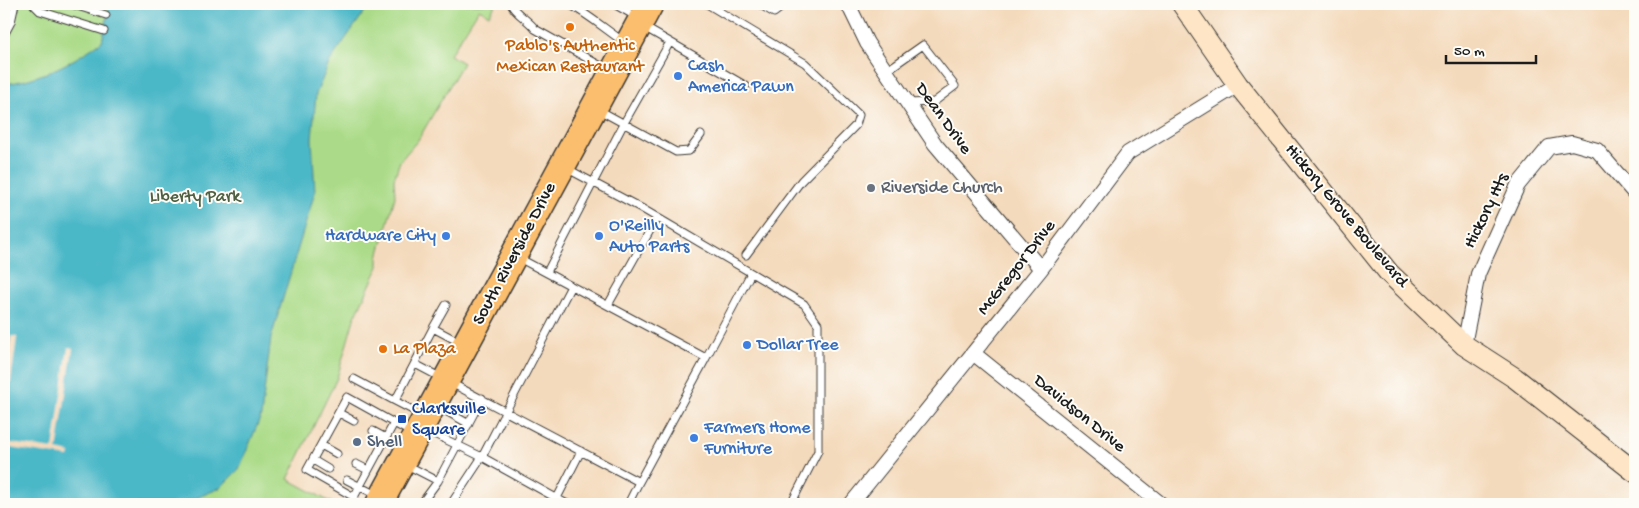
<svg xmlns="http://www.w3.org/2000/svg" width="1639" height="508" font-family="'Gochi Hand',sans-serif">
<style>
.green{fill:#abdb88;stroke:#647c52}
.water{fill:#4cb8c8;stroke:#346a72}
.pier{fill:#f4dabc}
.lines{fill:none;stroke-linecap:round;stroke-linejoin:round}
.lane-casing{stroke:#3c3834;stroke-width:9}
.street-casing{stroke:#3c3834;stroke-width:16}
.secondary-casing{stroke:#3c3834;stroke-width:22}
.highway-casing{stroke:#3c3834;stroke-width:29}
.lane{stroke:#fff;stroke-width:7}
.street{stroke:#fff;stroke-width:14}
.secondary{stroke:#fde5c5;stroke-width:20}
.highway{stroke:#fbbe6e;stroke-width:26}
.food-dot{fill:#e8710a;stroke:#fdfcf7;stroke-width:2}
.shop-dot{fill:#3f7fe0;stroke:#fdfcf7;stroke-width:2}
.worship-dot{fill:#6b7280;stroke:#fdfcf7;stroke-width:2}
.transit-dot{fill:#1a4fb4;stroke:#fdfcf7;stroke-width:2}
.service-dot{fill:#5c6f8a;stroke:#fdfcf7;stroke-width:2}
.labels{text-anchor:middle;dominant-baseline:central;stroke-width:4;stroke-linejoin:round;paint-order:stroke}
.food-label{font-size:18px;fill:#c56008;stroke:#fdfcf7}
.shop-label{font-size:18px;fill:#366cbe;stroke:#fdfcf7;text-anchor:start}
.street-label{font-size:18px;fill:#1c1c1c;stroke:#fdfcf7}
.worship-label{font-size:18px;fill:#5b616d;stroke:#fdfcf7;text-anchor:start}
.park-label{font-size:18px;fill:#4e5f42;stroke:#fdfcf7}
.transit-label{font-size:18px;fill:#164399;stroke:#fdfcf7;text-anchor:start}
.service-label{font-size:18px;fill:#4e5e75;stroke:#fdfcf7;text-anchor:start}
</style>
<rect width="100%" height="100%" fill="#fdfcf7"/>
<filter id="ink" filterUnits="userSpaceOnUse"><feTurbulence type="fractalNoise" baseFrequency=".02" numOctaves="2"/><feDisplacementMap in="SourceGraphic" scale="10" xChannelSelector="R" yChannelSelector="G"/><feConvolveMatrix kernelMatrix="1 2 1 2 8 2 1 2 1" color-interpolation-filters="sRGB"/></filter>
<filter id="wash" filterUnits="userSpaceOnUse"><feTurbulence type="fractalNoise" baseFrequency=".0096" numOctaves="4" result="noise"/><feDisplacementMap in="SourceGraphic" scale="20" xChannelSelector="R" yChannelSelector="G"/><feGaussianBlur stdDeviation="1.12" result="paint"/><feColorMatrix in="noise" values="0 0 0 0 0 0 0 0 0 0 0 0 0 0 0 0 0 1.4 0 .05"/><feComposite in="paint" operator="in"/></filter>
<g filter="url(#wash)">
<rect width="100%" height="100%" fill="#f4dabc"/>
<path class="green" d="M4,4h492l-7,11 -10,-6 -29,46 13,8 -45,77 -18,21 -6,18 1,18 -17,60v11l-24,51 -17,59 -49,101 46,25h-330z"/>
<path class="water" d="M110,4h260l-40,57 -14,33 -4,45 3,53 -44,146 -10,78 -22,53 -19,19 -38,16h-178v-420c35,-4 70,-22 98,-43z"/>
<path class="pier" d="M11,336l6,1 -13,92v-41z
M68,347l5,1 -16,102 13,3 -1,4 -65,-10v-5l49,7z"/>
</g>
<g filter="url(#ink)">
<g class="lines">
<defs>
<path id="lane" d="M33,4l7,7 64,20
M71,4l35,11
M511,4c4,10 18,16 24,25l73,41
M569,4c20,11 36,25 55,38
M614,4l23,13
M707,4l98,59 54,52 -3,10 -55,56 -55,74
M759,4l15,9 12,-9
M644,27l102,59
M4,35l7,-13 4,-18
M886,71l37,-26 32,41 -21,16 -26,1
M599,110l77,42 13,-1 12,-16
M566,168l75,40 163,96 14,20v127l-27,53
M547,272l77,-149 46,-81
M608,305l49,-87
M433,328l13,-23
M706,358l45,-85
M415,364l224,118 67,-124 -189,-101
M354,379l41,22
M437,406l32,18
M339,413l15,8
M422,415l-27,-14 38,-73 28,15
M394,423l-40,74 -47,-27 40,-73 65,36
M424,429l58,28 85,47
M373,431l13,7
M321,445l16,9
M313,460l15,9
M356,464l12,6
M405,464l33,17
M347,480l47,24
M421,504l17,-23 44,-83
M451,504l31,-47 89,-171
M554,504l27,-53
M628,504l11,-22"/>
<path id="street" d="M848,4l19,39 68,101 106,125
M1464,345l14,-71 40,-89 31,-38 23,-4 25,7 38,44
M973,353l188,151
M851,504l190,-235 87,-116 110,-68"/>
<path id="secondary" d="M1182,4l56,81 151,188 75,72 51,33 120,94"/>
<path id="highway" d="M379,504l271,-500"/>
</defs>
<use href="#lane" class="lane-casing"/>
<use href="#street" class="street-casing"/>
<use href="#secondary" class="secondary-casing"/>
<use href="#highway" class="highway-casing"/>
<use href="#lane" class="lane"/>
<use href="#street" class="street"/>
<use href="#secondary" class="secondary"/>
<use href="#highway" class="highway"/>
</g>
</g>
<g class="food-dot">
<circle cx="570" cy="27" r="5"/>
<circle cx="383" cy="349" r="5"/>
</g>
<g class="shop-dot">
<circle cx="678" cy="76" r="5"/>
<circle cx="446" cy="236" r="5"/>
<circle cx="599" cy="236" r="5"/>
<circle cx="747" cy="345" r="5"/>
<circle cx="694" cy="438" r="5"/>
</g>
<circle class="worship-dot" cx="871" cy="188" r="5"/>
<rect class="transit-dot" x="397" y="414" width="10" height="10" rx="2.5"/>
<circle class="service-dot" cx="357" cy="442" r="5"/>
<g class="labels">
<g class="food-label">
<text x="570" y="46">Pablo's Authentic<tspan x="570" dy="21">Mexican Restaurant</tspan></text>
<text x="393" y="349" text-anchor="start">La Plaza</text>
</g>
<g class="shop-label">
<text x="688" y="66">Cash<tspan x="688" dy="21">America Pawn</tspan></text>
<text x="609" y="226">O'Reilly<tspan x="609" dy="21">Auto Parts</tspan></text>
<text x="436" y="236" text-anchor="end">Hardware City</text>
<text x="757" y="345">Dollar Tree</text>
<text x="704" y="428">Farmers Home<tspan x="704" dy="21">Furniture</tspan></text>
</g>
<g class="street-label">
<text transform="translate(943 119) rotate(54)">Dean Drive</text>
<text transform="translate(1487 211) rotate(-64)">Hickory Hts</text>
<text transform="translate(1346 216) rotate(50)">Hickory Grove Boulevard</text>
<text transform="translate(515 254) rotate(-62)">South Riverside Drive</text>
<text transform="translate(1017 268) rotate(-52)">McGregor Drive</text>
<text transform="translate(1079 414) rotate(39)">Davidson Drive</text>
</g>
<g class="worship-label">
<text x="881" y="188">Riverside Church</text>
</g>
<g class="park-label">
<text x="195" y="197">Liberty Park</text>
</g>
<g class="transit-label">
<text x="412" y="409">Clarksville<tspan x="412" dy="21">Square</tspan></text>
</g>
<g class="service-label">
<text x="367" y="442">Shell</text>
</g>
</g>
<rect width="1639" height="508" fill="none" stroke="#fdfcf7" stroke-width="20"/>
<path d="M1446 55v8h90v-8" fill="none" stroke="#1c1c1c" stroke-width="2.5"/>
<text x="1454" y="55" font-size="15" fill="#1c1c1c" stroke="#fdfcf7" stroke-width="4" paint-order="stroke">50 m</text>
</svg>
